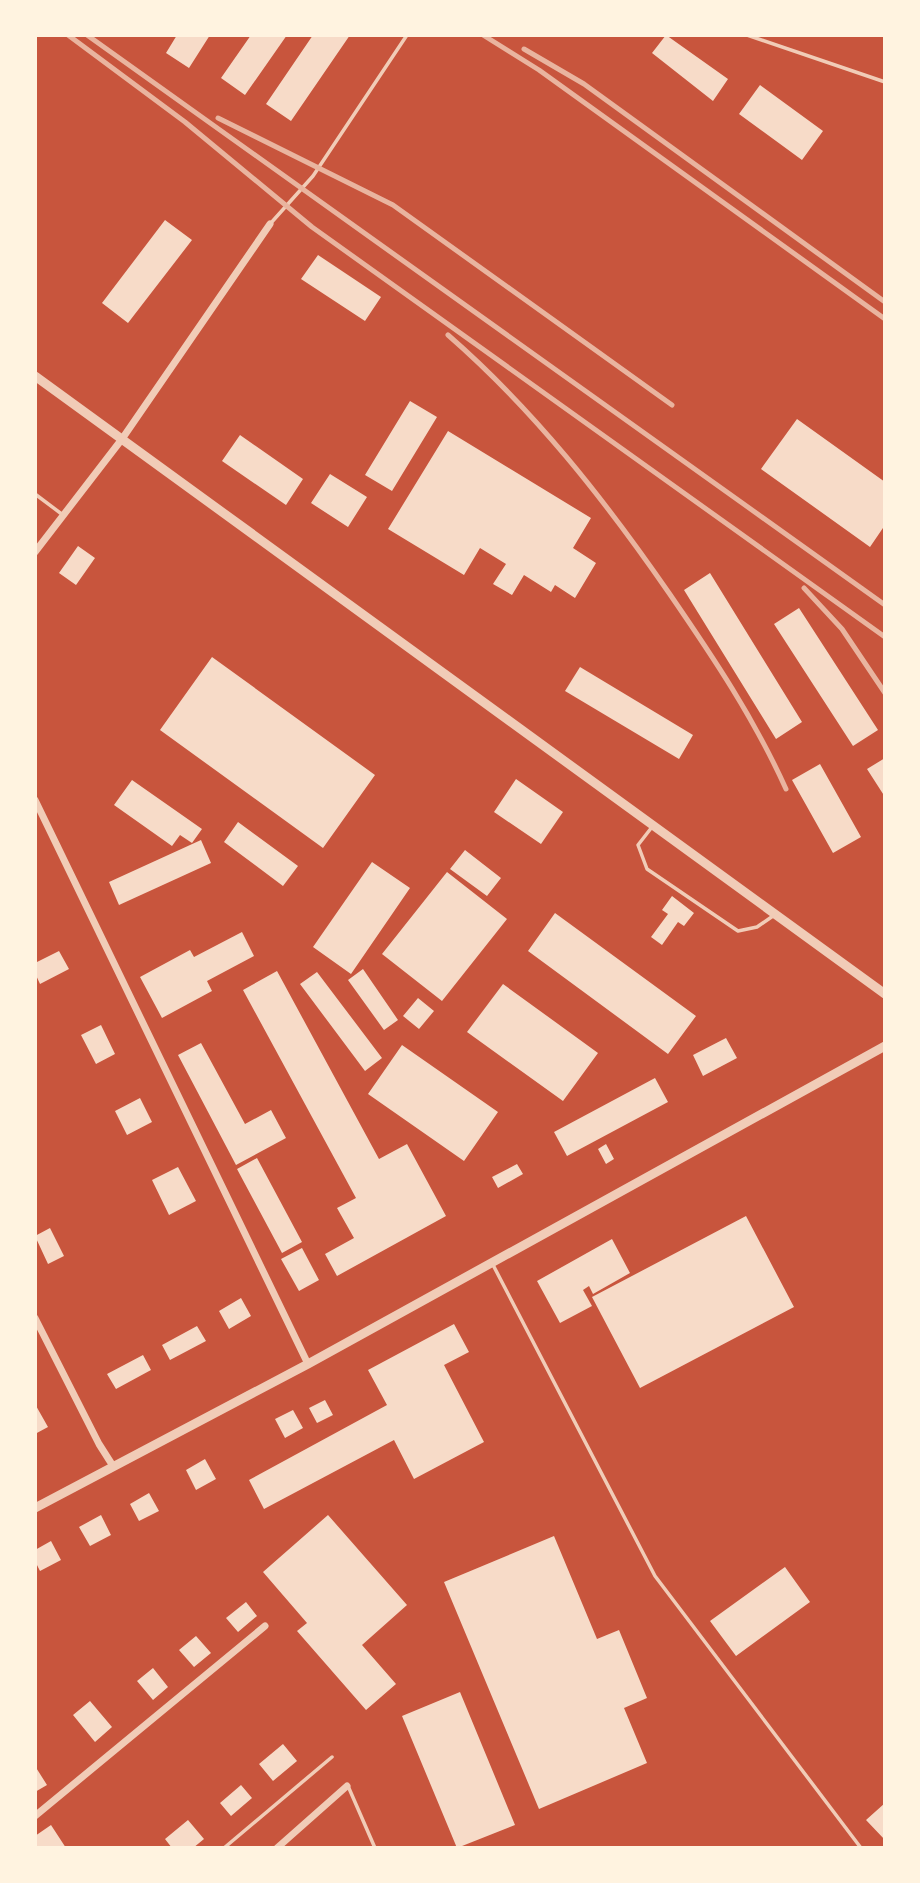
<svg xmlns="http://www.w3.org/2000/svg" width="920" height="1883" font-family="'Roboto Serif',serif">
<style>
.building{fill:#f7dbc8}
.lines{fill:none;stroke-linecap:round;stroke-linejoin:round}
.service{stroke:#f1ccb7;stroke-width:3.5}
.minor{stroke:#f1ccb7;stroke-width:7}
.tertiary{stroke:#f1ccb7;stroke-width:9}
.rail{stroke:#e9b49f;stroke-width:5}
</style>
<rect width="100%" height="100%" fill="#c8553d"/>
<path class="building" d="M177,35h33l-21,33 -23,-15z
M251,35h36l-42,60 -24,-17z
M313,35h37l-59,86 -25,-17z
M666,35l62,44 -15,22 -61,-48z
M760,85l63,46 -21,29 -63,-46z
M165,220l27,20 -64,83 -26,-20z
M318,255l63,42 -16,24 -64,-42z
M410,401l27,16 -45,74 -27,-16z
M797,419l88,63v43l-15,22 -109,-78z
M448,431l143,87 -18,30 23,15 -21,35 -20,-13 -4,7 -27,-17 -12,20 -19,-11 13,-20 -26,-16 -16,27 -76,-46z
M240,435l63,44 -17,26 -64,-44z
M330,474l37,23 -19,30 -37,-24z
M78,546l17,12 -19,27 -17,-12z
M710,573l92,149 -26,17 -92,-149z
M799,608l79,122 -25,16 -79,-122z
M212,657l163,118 -52,73 -163,-118z
M580,667l113,68 -14,24 -114,-68z
M885,758v39l-18,-28z
M820,764l41,73 -28,16 -41,-73z
M516,779l47,33 -22,32 -47,-32z
M132,780l70,49 -10,14 -12,-8 -8,11 -58,-41z
M238,822l60,44 -15,20 -59,-44z
M201,840l10,23 -92,42 -10,-23z
M465,850l36,28 -14,18 -37,-27z
M372,862l38,26 -59,86 -38,-27z
M447,872l60,47 -65,82 -60,-47z
M672,896l22,17 -10,13 -6,-4 -16,23 -11,-8 17,-23 -6,-4z
M555,913l141,103 -28,38 -140,-103z
M242,932l12,24 -47,25 5,10 -50,27 -22,-41 50,-27 4,7z
M59,951l10,18 -29,15 -5,-11v-10z
M363,969l35,51 -14,10 -36,-50z
M277,971l102,188 28,-15 39,72 -109,60 -12,-22 29,-16 -17,-30 19,-10 -113,-208z
M317,972l65,86 -17,13 -65,-87z
M503,984l95,69 -35,48 -96,-69z
M418,998l16,13 -15,18 -16,-13z
M101,1025l14,29 -19,10 -15,-29z
M726,1038l11,20 -34,18 -10,-21z
M201,1043l44,81 26,-14 15,28 -50,27 -58,-110z
M402,1045l96,67 -34,49 -96,-67z
M655,1078l13,24 -101,54 -13,-24z
M140,1098l12,24 -25,13 -12,-24z
M606,1144l8,15 -8,5 -8,-15z
M257,1158l45,84 -20,11 -45,-84z
M517,1164l6,10 -25,14 -6,-11z
M178,1167l18,34 -27,14 -17,-35z
M746,1216l48,91 -154,81 -48,-91z
M50,1228l14,28 -16,8 -13,-28z
M612,1239l18,34 -37,21 -4,-8 -6,4 9,16 -32,17 -23,-42z
M302,1248l17,32 -20,11 -18,-32z
M241,1298l10,18 -22,13 -10,-18z
M454,1324l15,28 -25,13 40,77 -70,37 -20,-39 -130,69 -15,-29 138,-75 -19,-35z
M197,1326l9,15 -36,19 -8,-15z
M143,1355l8,15 -35,19 -9,-15z
M325,1400l8,15 -16,8 -8,-15z
M35,1404l13,23 -13,7z
M293,1410l10,18 -18,10 -10,-19z
M205,1459l11,20 -20,11 -10,-20z
M149,1493l10,18 -20,10 -9,-17z
M101,1515l10,20 -21,11 -11,-19z
M328,1515l79,90 -45,40 34,39 -30,26 -69,-79 10,-8 -44,-51z
M554,1536l43,103 22,-9 28,68 -23,10 23,55 -108,46 -95,-227z
M51,1541l10,19 -21,11 -5,-10v-11z
M785,1567l25,35 -74,54 -26,-35z
M246,1602l11,14 -19,16 -12,-14z
M196,1636l15,17 -17,14 -15,-17z
M153,1668l15,19 -15,13 -16,-19z
M460,1692l55,133 -58,23 -55,-132z
M90,1701l22,26 -17,15 -22,-27z
M283,1744l14,17 -24,20 -14,-17z
M35,1766l12,19 -12,7z
M241,1785l11,13 -21,18 -11,-13z
M885,1803v37l-19,-20z
M188,1820l16,19 -11,9h-21l-7,-9z
M51,1825l15,23h-31v-12z"/>
<g class="lines">
<path class="service" d="M747,35l138,47
M270,224l43,-48 94,-141
M35,494l28,21
M652,827l-14,18 9,24 91,62 19,-4 16,-11
M492,1263l163,313 206,272
M348,1786l27,62
M224,1848l108,-91"/>
<path class="minor" d="M35,552l87,-113 148,-215
M35,800l273,564
M35,1318l64,126 14,22
M35,1816l230,-190
M277,1848l70,-62"/>
<path class="tertiary" d="M35,376l850,618
M35,1508l273,-144 577,-318"/>
<path class="rail" d="M68,35l117,87 127,105 573,410
M87,35l798,570
M483,35l56,35 346,249
M524,49l60,35 301,218
M218,118l175,87 279,200
M448,335c86,75 156,164 221,258 44,64 85,125 117,196
M804,588l38,41 43,64"/>
</g>
<rect width="920" height="1883" fill="none" stroke="#fff3e0" stroke-width="74"/>
</svg>
